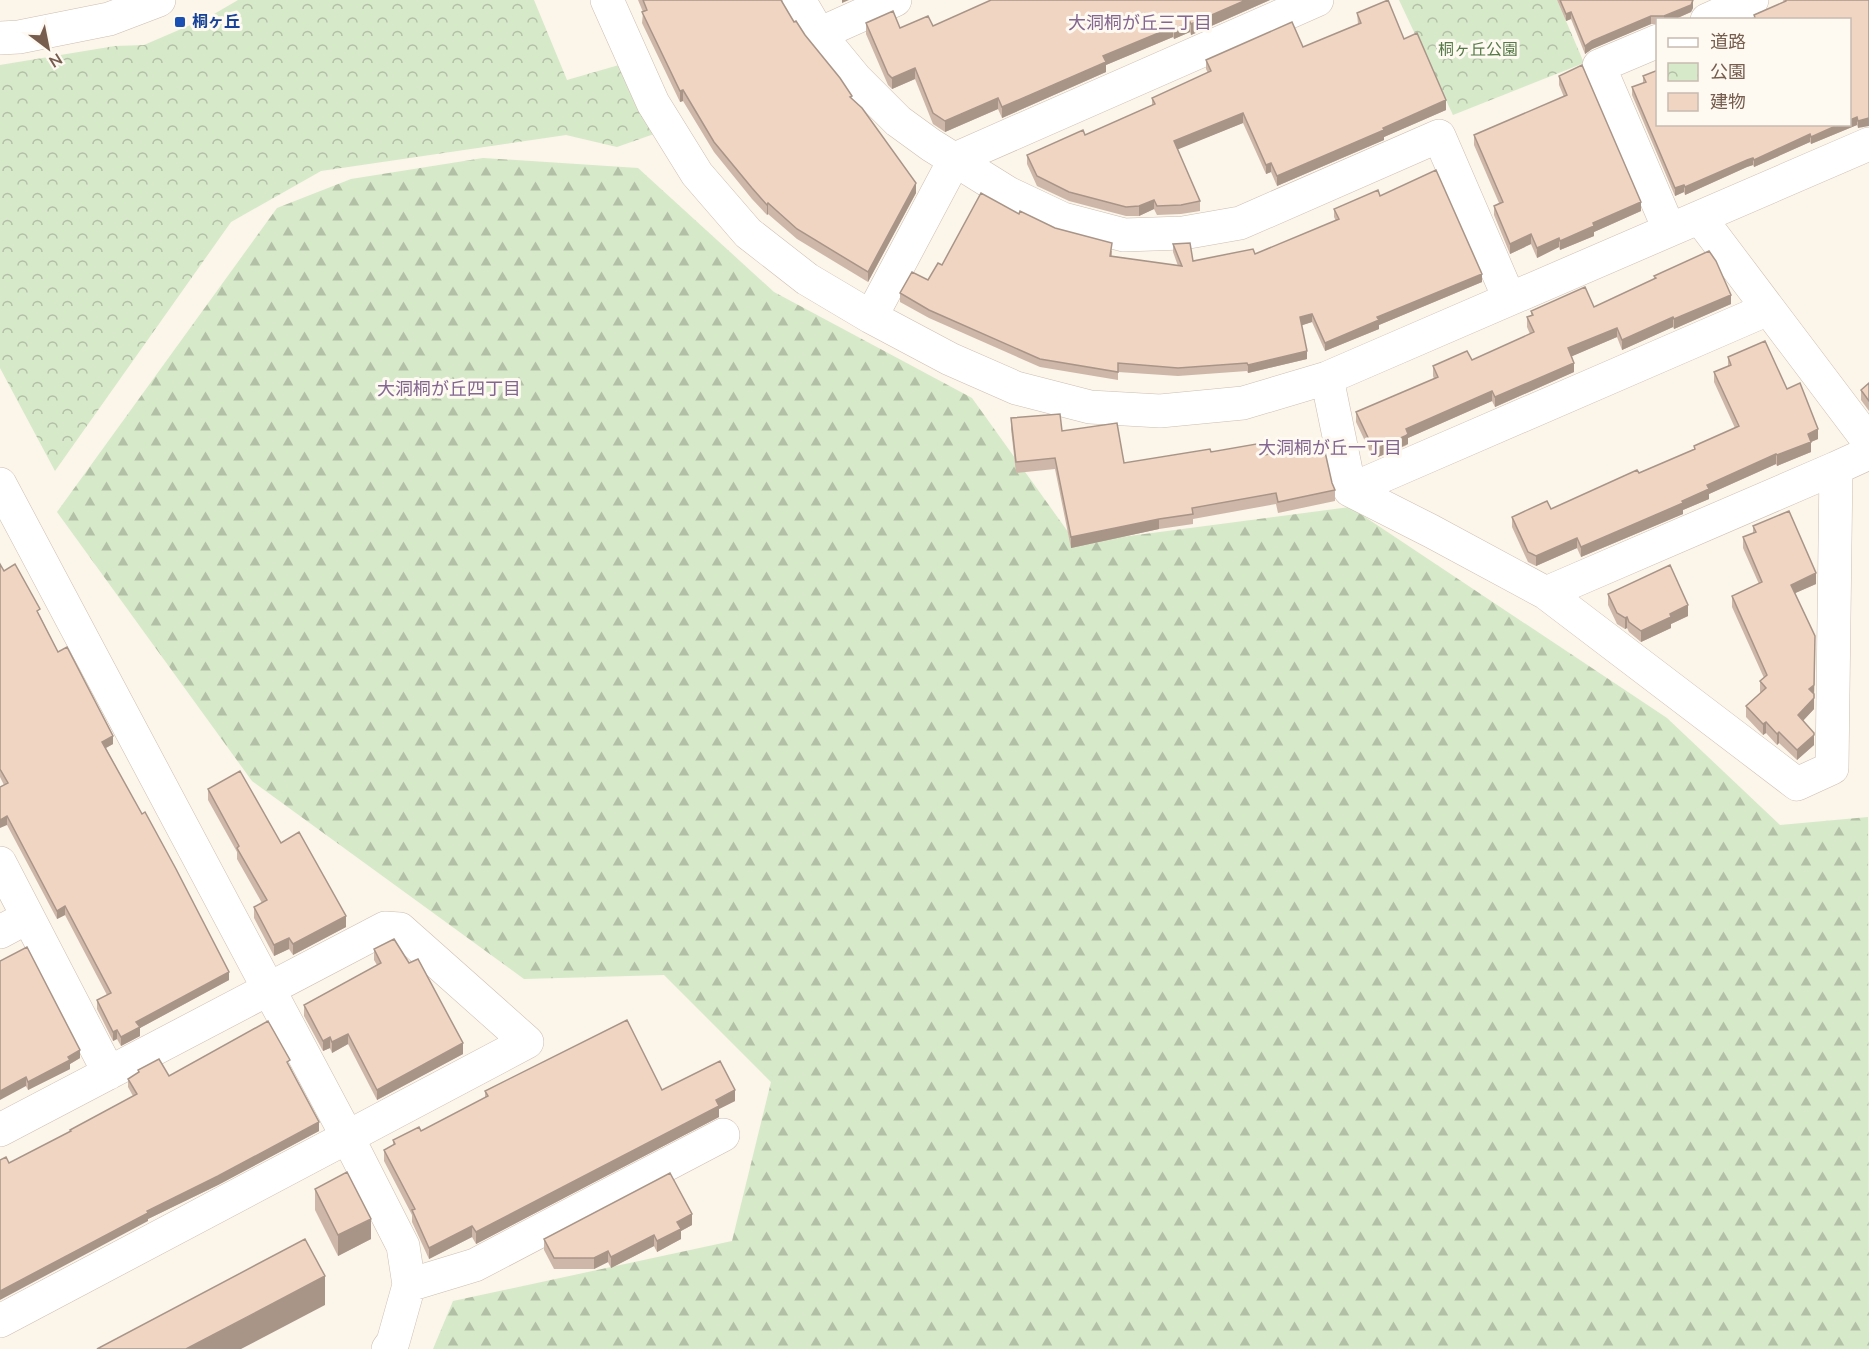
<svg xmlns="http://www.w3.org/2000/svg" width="1869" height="1349" font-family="'Nunito Sans','Noto Sans JP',sans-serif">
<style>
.forest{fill:url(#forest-firs)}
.park{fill:url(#park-crowns)}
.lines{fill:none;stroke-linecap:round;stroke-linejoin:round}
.minor-casing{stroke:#cebdb0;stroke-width:34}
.tertiary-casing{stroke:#cebdb0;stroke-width:34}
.minor{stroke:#fff;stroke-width:33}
.tertiary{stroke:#fff;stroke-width:33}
.wall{fill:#ceb7a8}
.shaded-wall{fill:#a89588}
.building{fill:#f0d5c3;stroke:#a89588;stroke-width:1.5}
.transit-dot{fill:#1a4fb4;stroke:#fef9f1;stroke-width:2}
.labels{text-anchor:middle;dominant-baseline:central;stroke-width:6;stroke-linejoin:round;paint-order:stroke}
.transit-label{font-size:16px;font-weight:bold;fill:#164399;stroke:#fef9f1;text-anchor:start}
.park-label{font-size:16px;fill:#557a47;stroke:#fef9f1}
.neighbourhood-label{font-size:18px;fill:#836691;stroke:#fef9f1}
</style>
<defs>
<pattern id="forest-firs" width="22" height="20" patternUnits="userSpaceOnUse" patternTransform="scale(1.5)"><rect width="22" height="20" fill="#d6e9c9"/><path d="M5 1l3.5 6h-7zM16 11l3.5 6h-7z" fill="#b2c0a5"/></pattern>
<pattern id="park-crowns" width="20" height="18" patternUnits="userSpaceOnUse" patternTransform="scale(1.5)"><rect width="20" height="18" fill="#d6e9c9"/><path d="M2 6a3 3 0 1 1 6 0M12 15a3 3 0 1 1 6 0" fill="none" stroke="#b2c0a5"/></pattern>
</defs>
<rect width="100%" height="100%" fill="#fcf5ea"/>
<path class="forest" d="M483,158l155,10 136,124 198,106 104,145 274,-36 317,211 113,107 88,-8 1,532h-1436l20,-48 279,-60 39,-159 -107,-107 -140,4 -272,-198 -195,-269 220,-304 74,-29z"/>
<path class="park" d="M238,0h296l33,80 52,-15 35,69 -37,13 -51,-12 -245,36 -90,51 -176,249 -55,-103v-303l115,-19 29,-1 65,-28z
M1399,0h158l27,63 -131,52z"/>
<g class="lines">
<defs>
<path id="minor" d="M607,0l46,103 44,71 51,59 59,46 64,38 79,42 66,29 74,19 70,4 83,-8 84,-25 542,-234
M799,0l20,34 37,45 42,42 33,24 77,48 55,26 61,16 59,-2 57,-10 199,-87 70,162
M1707,20l45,-20
M819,34l76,-34
M1658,41l-59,25 70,163
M1700,218l169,224
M871,317l84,-158 362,-159
M1327,378l23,112 81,41 115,62 251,191 35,-16 4,-300 33,-15
M0,484l348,654 55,108 6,39 -16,57 -5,7
M1350,490l418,-181
M1546,593l290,-125
M0,863l109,210
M0,932l28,-15
M0,1130l385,-202 15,1 127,113 -527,279
M409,1285l66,-20 248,-130"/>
<path id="tertiary" d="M0,38l19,-1 90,-18 50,-19"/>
</defs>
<use href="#minor" class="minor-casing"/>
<use href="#tertiary" class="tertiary-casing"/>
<use href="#minor" class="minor"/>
<use href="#tertiary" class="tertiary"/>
</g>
<path class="wall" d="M638,0h143l13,22 58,78 64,93 -48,89 -71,-43 -29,-25 -1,1 -15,-16 -38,-47 -31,-51 -3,1 -38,-79 1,-11z
M991,0h279l-79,35 -1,-3 -16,7 -1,-2 -67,28v7l-104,46 -4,-9 -53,23 -12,-8 -18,-45 -23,10 -4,-4 -22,-51v-11l34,5 33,-2z
M1557,0h136v8l-2,4 -18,8h-15v4h-7l-59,25 -7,5 -14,-35 -5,2z
M1783,0h86l-11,128 -1,-3 -46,19 -1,-2 -56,25 -1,-2 -6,2 -62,28 -1,-3 -9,4 -43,-101v-8l11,-4v-7l15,-6v54l192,-104h-96v-5l30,-13z
M1357,13l47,26 42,71 -62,27v3l-107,46 -6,-14 -5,2 -23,-51 -66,26 23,52v10l-19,3 -24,1 -3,-6 -15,7h-13l-57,-15 -32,-15 -10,-22v-9l58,-20 67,-30v-7l56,-25 -2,-4v-9l97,-13 55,-23z
M1559,76l82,135 -47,21v4l-34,14 -1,-3 -22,11 -6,-14 -21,10 -16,-39v-9l5,-3 -25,-58v-10l90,-38 -5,-12z
M1380,196l102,86 -103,43v4l-54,22 -13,-29 -10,3 5,34 -59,14 -1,-2 -69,5 -60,-4v8l-78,-13 -111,-49 -29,-16v-9l28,-13 14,-15 77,-51 93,37v5l66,10 -5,-14v-8l20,17 62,-7 81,-33 -2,-4v-8z
M1654,276l77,28 -57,25 -1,-2 -51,23 -5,-13 -45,19 2,16 -79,35 -3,-6 -84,37v6l-3,2 -27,11 -1,-1h-5l-16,-34v-10l78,-33 -1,-3v-10l39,-6 58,-26 -3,-7v-10l4,-1v-5l63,-4 60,-28z
M1728,357l59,32 31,50 -7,3v10l-34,14 -1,-2 -67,30v5l-26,11v4l-102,43 -4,-9 -41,18 -8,-4 -16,-35v-10l39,-8 143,-59v-4l41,-18 -21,-46v-10l14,-6z
M1869,383v28l-8,-11v-10z
M1011,418l51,13 62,32 87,-11 53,3 68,28 3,7v11l-57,12 -2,-9 -83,15v5l-34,5 -88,19 -16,-79 -39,4 -5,-44z
M1753,526l63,58 -21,9 20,43 -1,73 -11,12 11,12v12l-17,15 -18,-17 -2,2 -11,-12 -3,2 -17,-18v-11l15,-13 -1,-1v-11l4,-3 -32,-71v-11l27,-12 -16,-36v-11l10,-4z
M0,564l4,7 36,45 18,36 55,92 -7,4 123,232 -89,48v8l-19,10 -4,-7 -4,2 -16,-32v-9l10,-5 -42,-80 -8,4 -50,-94 -3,-40 -4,-8z
M1608,594l80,22 -17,8v4l-30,14 -12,-10 -2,-4 -2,1 -8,-5 -9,-19z
M208,789l73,54 65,84 -53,28 -4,-6 -15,7 -20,-38v-11l8,-4 -25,-44v-7l-29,-52z
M374,949l89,105 -86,46 -29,-56 -16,9 -2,-5 -7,3 -19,-35v-11l73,-40 -3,-5z
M0,961l80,97 -10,6v5l-42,21 -2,-4z
M290,1066l29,65 -101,54 -70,34v2l-139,-58 61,-31v-2l63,-34 -5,-9v-8l10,-6v-3l31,6z
M662,1090l73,11 -16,8v8l-243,127 -4,-7 -43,22 -17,-37v-7l-28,-54v-11l9,-5v-5l28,-9 64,-33v-7z
M315,1189l56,50 -33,17 -23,-46z
M692,1225l-11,6v8l-24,13 -3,-6 -43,22 -3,-6 -14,7h-40l-10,-19v-11z"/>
<path class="shaded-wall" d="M842,0h7l-7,3z
M1246,0h24l-79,35v-11z
M1693,0v8l-2,4 -18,8h-9v-4z
M1571,12v7l-5,2v-7z
M1651,16v8l-59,25 -7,5v-8l7,-5z
M1190,22v10l-16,7v-10z
M1173,27v10l-67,28v7l-104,46v-11l101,-51z
M915,68v11l-23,10v-11z
M683,90v11l-3,1v-11z
M998,98v11l-53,23v-11z
M1446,100v10l-62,27v3l-107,46v-10l106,-48z
M1243,113v10l-69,28v-10z
M1857,117v8l-46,19v-7l29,-13h10v-4z
M1869,118v8l-11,2v-7z
M1810,134v8l-56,25v-7z
M1753,158v7l-6,2 -62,28v-8l62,-27z
M1271,163v9l-5,2v-9z
M916,183v10l-48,89v-10z
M1684,185v7l-9,4v-8z
M1154,200v9l-15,7v-10z
M1641,202v9l-47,21v4l-34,14v-9l33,-18z
M768,203v11l-1,1v-10z
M1531,234v10l-21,10v-10z
M1559,238v9l-22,11v-10z
M1482,274v8l-103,43v4l-54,22v-8l52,-26z
M1731,295v9l-57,25v-10z
M1312,314v8l-12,4v-9z
M1673,317v10l-51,23v-10z
M1617,328v9l-49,21v-10z
M1307,351v8l-59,14v-8z
M1574,363v9l-79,35v-10z
M1492,391v10l-84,37v6l-30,13v-9l28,-19z
M1818,429v10l-7,3v10l-34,14v-11l31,-21z
M1776,454v10l-67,30v5l-26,11v4l-102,43v-10l101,-46 25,-16z
M1159,519v10l-88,19v-11z
M1577,538v10l-41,18v-10z
M1816,573v11l-25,11v-10z
M1688,605v11l-17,8v4l-30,14v-11l29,-17z
M1627,617v11l-2,1v-11z
M1815,636l-1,59 -5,-6z
M1814,698v11l-16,17v-11z
M1766,722v11l-3,2v-11z
M1779,732v11l-2,2v-11z
M1814,735v10l-17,15v-10z
M113,736v8l-11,6v-8z
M7,816v9l-7,3v-8z
M65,906v9l-8,4v-8z
M346,916v11l-53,28v-11z
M289,938v11l-15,7v-11z
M229,972v8l-89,48v8l-19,10v-9l15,-15z
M117,1030v9l-4,2v-9z
M348,1034v10l-16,9v-11z
M330,1037v11l-7,3v-10z
M463,1043v11l-86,46v-10z
M80,1050v8l-10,6v5l-42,21v-8l40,-25z
M26,1077v9l-26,14v-9z
M735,1090v11l-16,8v8l-243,127v-12z
M319,1122v9l-101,54 -70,34v2l-148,79v-9l147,-80z
M692,1214v11l-11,6v8l-24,13v-11l20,-19z
M371,1219v20l-33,17v-21z
M472,1226v11l-43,22v-11z
M654,1235v11l-43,22v-11z
M608,1251v11l-14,7v-11z
M325,1276v29l-84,44h-55z"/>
<path class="building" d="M643,0h138l13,22 2,-1 9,14 35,43 12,18 -2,1 12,11 54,75 -48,89 -71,-43 -29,-26 -1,2 -15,-17 -38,-46 -31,-52 -3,1 -38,-79 5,-2z
M991,0h255l-55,24 -1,-2 -16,7 -1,-2 -70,29 3,6 -104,45 -4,-9 -53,23 -12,-8 -18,-45 -23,10 -4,-4 -22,-51 27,-12 7,17 28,-12 5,10z
M1388,0l16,39 13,-6 29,67 -63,28 1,2 -107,46 -6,-13 -5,2 -23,-52 -69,28 26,60 -19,4 -24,1 -3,-6 -15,6 -13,1 -57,-15 -32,-16 -10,-21 56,-25 2,5 70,-31 -3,-6 59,-27 -5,-11 86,-38 11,25 58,-24 -4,-10z
M1560,0h133l-2,5 -27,11h-13l-59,25 -7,5 -14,-34 -5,2z
M1786,0h83v118l-11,3 -1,-4 -7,3v-100h-94l-2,-5 32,-14z
M1582,65l59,137 -48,21 1,3 -34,15 -1,-3 -22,10 -6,-14 -21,10 -16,-38 9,-4 -29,-67 93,-40 -8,-19z
M1658,70v54h182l-29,13 -1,-3 -56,26 -1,-2 -6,2 -62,27 -1,-2 -9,3 -43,-101 14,-5 -3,-6z
M1436,170l46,104 -105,43 2,3 -54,23 -13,-29 -12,3 7,34 -59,14 -1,-2 -69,5 -60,-5v9l-78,-13 -111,-49 -29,-17 12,-21 16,8 10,-17 4,2 39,-72 38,21 1,-3 35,17 57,15 -2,13 72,10 -9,-22 17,-1 3,18 60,-12 2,5 84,-35 -5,-10 44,-19 2,6z
M1709,251l7,10 15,34 -57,24 -1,-2 -51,23 -5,-12 -49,20 6,15 -79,34 -3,-6 -86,38 2,5 -3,2 -27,12 -1,-2h-5l-16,-34 82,-35 -5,-11 34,-15 5,9 62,-28 -7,-15 6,-2 -2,-4 54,-24 9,20 62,-29 -2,-2z
M1765,341l22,48 13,-6 18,46 -10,5 3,8 -34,13 -1,-1 -69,31 2,4 -27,12 1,2 -102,44 -4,-9 -41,18 -8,-4 -16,-35 35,-16 4,8 86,-39 2,3 56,-24 -1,-3 45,-20 -25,-54 17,-7 -3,-8z
M1869,383v18l-8,-11z
M1060,414l2,17 55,-8 7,40 86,-14 1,3 51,-9 2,12 59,-12 9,40 3,7 -57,12 -2,-9 -84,15 1,6 -34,5 -88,18 -16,-79 -39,4 -5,-44z
M1789,511l27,62 -25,12 24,51 -1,49 -5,4 5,5v4l-16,17 16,18v2l-17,15 -18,-18 -2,2 -11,-12 -3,2 -17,-18 20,-18 -6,-7 7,-6 -35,-79 30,-14 -19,-45 13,-5 -3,-6z
M0,564l4,7 11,-7 25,45 -3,2 21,41 9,-5 46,89 -11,6 40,72 3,-2 31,57 53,103 -93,50 4,5 -19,10 -4,-7 -4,2 -16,-32 14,-7 -46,-87 -8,5 -50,-95 -7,4v-33l8,-4 -8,-14z
M1670,565l18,40 -18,9 1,3 -30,14 -12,-9 -2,-5 -2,1 -8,-5 -9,-19z
M240,771l41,72 18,-11 47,84 -53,28 -4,-6 -15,7 -20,-38 13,-7 -30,-52 2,-2 -31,-57z
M394,939l15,24 9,-4 45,84 -86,47 -29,-56 -16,8 -2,-5 -7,4 -19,-36 77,-42 -7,-14z
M27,947l53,103 -12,7 2,3 -42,22 -2,-5 -26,14v-130z
M627,1020l35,70 58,-29 15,29 -19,10 3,6 -243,126 -4,-6 -43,22 -17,-38 3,-1 -31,-59 11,-6 -2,-4 26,-13 2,4 67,-35 -3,-5z
M268,1021l22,39 -3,2 32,60 -101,54 -71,35 1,2 -148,78v-131l6,-3 3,6 62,-32 -1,-1 67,-36 -9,-15 11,-7 -1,-2 21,-11 10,17z
M347,1172l24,47 -33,16 -23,-46z
M670,1173l22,41 -15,8 4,7 -24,12 -3,-6 -43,22 -3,-6 -14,7h-40l-10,-19z
M305,1239l20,37 -139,73h-89z"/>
<rect class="transit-dot" x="174" y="16" width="12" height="12" rx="3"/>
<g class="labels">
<g class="transit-label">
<text x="192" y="22">桐ヶ丘</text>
</g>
<g class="park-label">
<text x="1478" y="50">桐ヶ丘公園</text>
</g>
<g class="neighbourhood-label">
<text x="1140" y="23">大洞桐が丘三丁目</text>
<text x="449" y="389">大洞桐が丘四丁目</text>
<text x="1330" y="448">大洞桐が丘一丁目</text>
</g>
</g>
<rect x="1656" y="18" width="195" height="108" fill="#fef9f1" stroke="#c8bbb0" stroke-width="1.5"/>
<rect x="1668" y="38" width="30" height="9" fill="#ffffff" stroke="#c8bbb0" stroke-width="1.5"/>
<text x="1710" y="48" font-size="18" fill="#765d4e">道路</text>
<rect x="1668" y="63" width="30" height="18" fill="url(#park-crowns)" stroke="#c8bbb0" stroke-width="1.5"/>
<text x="1710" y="78" font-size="18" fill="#765d4e">公園</text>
<rect x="1668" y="93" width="30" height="18" fill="#f0d5c3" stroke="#c8bbb0" stroke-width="1.5"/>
<text x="1710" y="108" font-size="18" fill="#765d4e">建物</text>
<g transform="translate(48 48) rotate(148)" stroke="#fef9f1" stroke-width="4.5" paint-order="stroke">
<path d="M0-4.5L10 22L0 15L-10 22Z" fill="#765d4e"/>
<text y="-9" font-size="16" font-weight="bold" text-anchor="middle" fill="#765d4e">N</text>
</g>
</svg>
